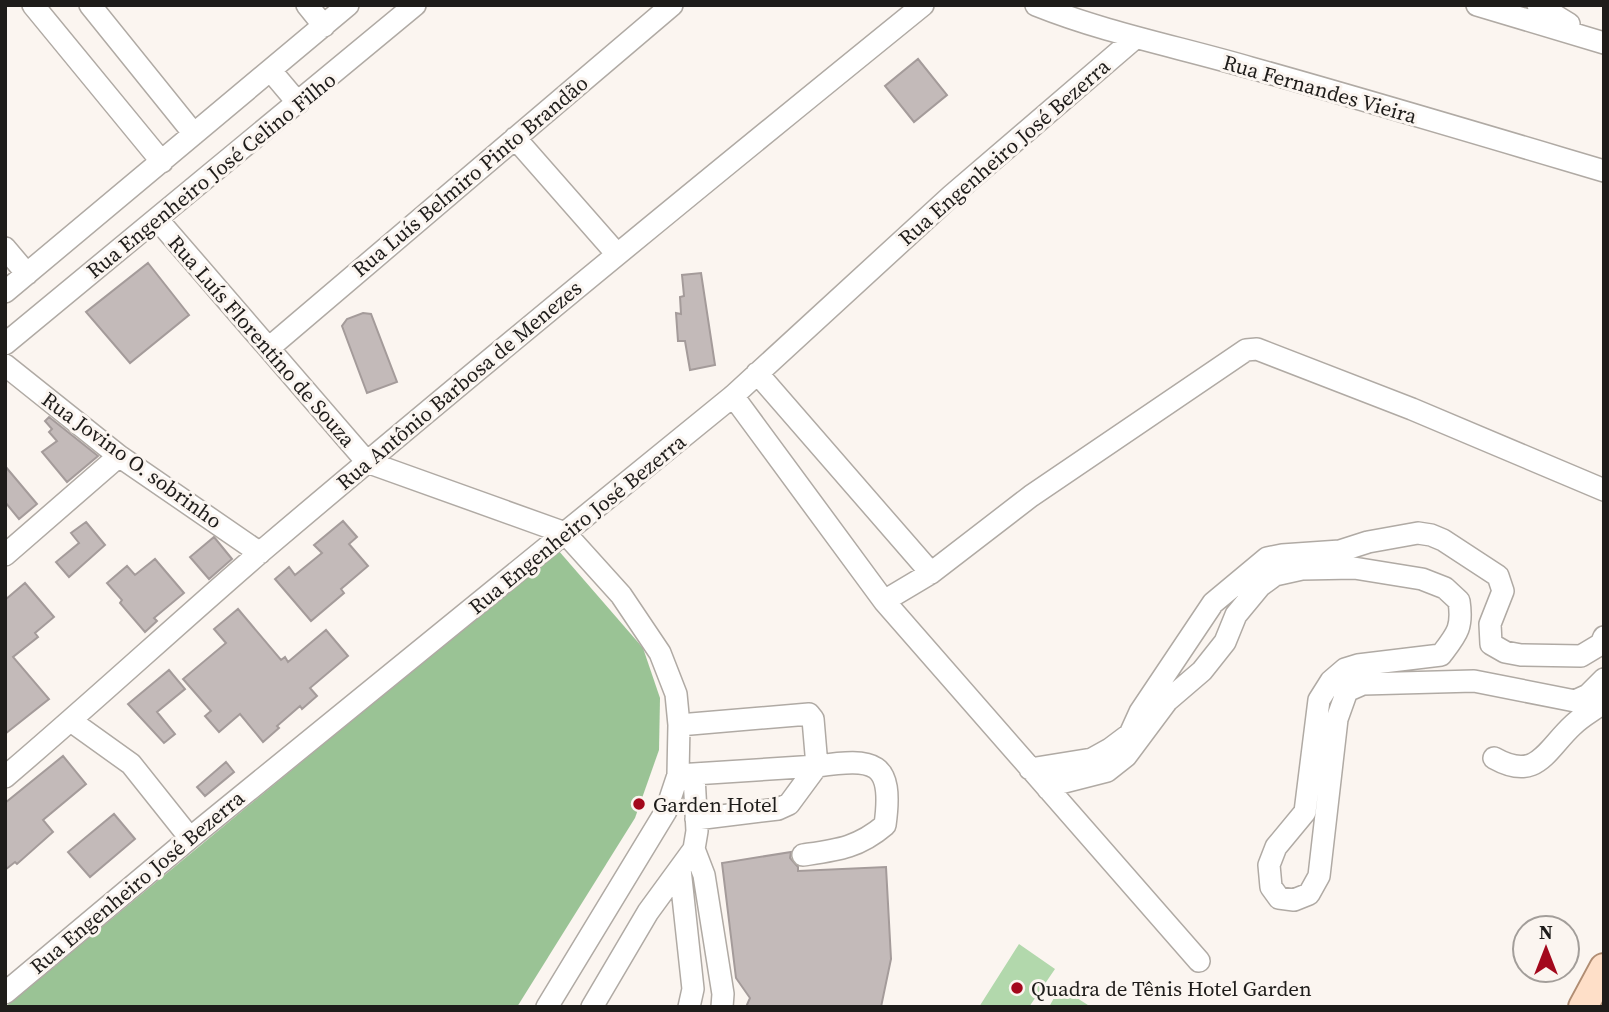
<svg xmlns="http://www.w3.org/2000/svg" width="1609" height="1012" font-family="'Source Serif 4',serif">
<style>
.green{fill:#b2d8ac}
.forest{fill:#9ac395}
.building{fill:#c3bab9;stroke:#a49b9a;stroke-width:2}
.lines{fill:none;stroke-linecap:round;stroke-linejoin:round}
.minor-casing{stroke:#b0aaa4;stroke-width:24}
.major-casing{stroke:#b08d73;stroke-width:32}
.minor{stroke:#fff;stroke-width:21}
.major{stroke:#fedfc8;stroke-width:28}
.poi-dot{fill:#a3081c;stroke:#fbf5f0;stroke-width:2.5}
.labels{text-anchor:middle;dominant-baseline:central;stroke-width:6;stroke-linejoin:round;paint-order:stroke}
.street-label{font-size:21px;fill:#1e1c1a;stroke:#fbf5f0}
.poi-label{font-size:21px;fill:#1e1c1a;stroke:#fbf5f0;text-anchor:start}
</style>
<rect width="100%" height="100%" fill="#fbf5f0"/>
<path class="green" d="M1019,944l36,25 -26,38h-50z
M1060,987l31,20h-42z"/>
<path class="forest" d="M558,550l85,98 17,50 -1,52 -24,68 -118,189h-512z"/>
<path class="building" d="M918,59l29,36 -33,27 -29,-36z
M148,263l41,52 -59,48 -44,-51z
M701,273l14,92 -25,5 -5,-29h-7l-2,-28 5,1 -1,-17 4,-1 -2,-21z
M363,313l8,1 26,68 -30,11 -25,-67 5,-7z
M49,417l49,39 -31,26 -25,-30 15,-11 -8,-9 3,-3 -7,-8z
M5,466l32,38 -18,15 -14,-17z
M343,521l14,16 -8,7 19,22 -27,23 3,4 -33,28 -36,-42 14,-12 6,8 27,-22 -8,-8z
M86,522l19,23 -36,32 -13,-15 23,-19 -8,-10z
M214,537l18,22 -23,20 -19,-22z
M155,559l29,34 -30,25 3,3 -12,11 -25,-29 2,-3 -15,-17 20,-17 8,9z
M25,583l29,34 -19,16 3,4 -25,20 36,42 -44,35v-134z
M238,609l43,51 4,-3 3,5 38,-32 22,26 -38,32 7,8 -15,13 -2,-3 -23,20 2,2 -16,14 -23,-28 -21,18 -14,-16 6,-5 -28,-32 43,-36 -12,-14z
M169,670l16,19 -28,23 18,22 -11,9 -36,-39z
M63,756l23,28 -43,36 10,12 -36,32 -2,-2 -10,8v-67z
M226,762l8,10 -29,24 -8,-9z
M114,814l21,25 -45,38 -22,-25z
M791,852l-1,6 8,9v4l88,-4 5,92 -10,48h-135l4,-9 -14,-20 -14,-115z"/>
<g class="lines">
<defs>
<path id="minor" d="M33,5l129,157
M90,5l104,129
M307,5l17,21
M1036,5c70,28 143,42 215,63 118,33 235,68 353,103
M1477,5l127,38
M1538,5l31,19
M271,71l27,32
M515,138l101,115
M157,219l210,243 198,71 56,62 39,58 16,41 3,31 -1,50 -12,36 -119,196
M5,248l22,26
M5,292l343,-287
M5,344l410,-339
M270,347l402,-342
M5,365l114,91 141,97
M757,373l174,200
M733,396l151,205
M5,555l114,-99
M71,721l60,43 59,74
M1494,758c43,24 51,-7 79,-33 9,-9 21,-15 31,-23
M1030,769l62,-10 18,-10 20,-15 10,-22 73,-109 54,-45 15,-3 58,-4 28,-9 50,-9 13,2 12,5 55,36 5,15 -13,33 1,20 14,8 16,3 60,1 20,-12 3,-7
M678,775l139,-9 -4,-47 -4,-5 -130,11
M5,777c87,-74 171,-152 258,-227 218,-185 438,-365 660,-545
M1048,789l12,-6 47,-12 19,-15 41,-55 35,-30 23,-29 11,-27 24,-29 15,-11 27,-6 52,-1 68,11 23,9 14,13c4,27 -2,33 -18,54l-83,10 -13,4 -14,12 -12,19 -14,112 -29,35 -7,18 2,22 8,11 15,2 15,-6 10,-18 18,-157 10,-28 16,-7 111,-3 101,20 13,-6 16,-16
M696,819l82,-10 11,-5 28,-38c57,-8 77,-6 68,59 -27,23 -48,25 -82,30
M694,849l10,26 19,119 -1,13
M680,869l13,120 -4,18
M1199,961l-315,-360 47,-28 100,-77 215,-146 11,-1 155,60 192,81
M5,993l185,-155 543,-442 218,-200 183,-157
M592,1007l56,-95 46,-63 3,-18 -3,-55"/>
<path id="major" d="M1583,1007l21,-39"/>
</defs>
<use href="#minor" class="minor-casing"/>
<use href="#major" class="major-casing"/>
<use href="#minor" class="minor"/>
<use href="#major" class="major"/>
</g>
<g class="poi-dot">
<circle cx="639" cy="804" r="7"/>
<circle cx="1017" cy="988" r="7"/>
</g>
<g class="labels">
<g class="street-label">
<text transform="translate(1320 89) rotate(16)">Rua Fernandes Vieira</text>
<text transform="translate(1004 152) rotate(-41)">Rua Engenheiro José Bezerra</text>
<text transform="translate(211 175) rotate(-39)">Rua Engenheiro José Celino Filho</text>
<text transform="translate(470 176) rotate(-40)">Rua Luís Belmiro Pinto Brandão</text>
<text transform="translate(262 341) rotate(49)">Rua Luís Florentino de Souza</text>
<text transform="translate(459 385) rotate(-40)">Rua Antônio Barbosa de Menezes</text>
<text transform="translate(132 460) rotate(36)">Rua Jovino O. sobrinho</text>
<text transform="translate(577 524) rotate(-39)">Rua Engenheiro José Bezerra</text>
<text transform="translate(137 882) rotate(-40)">Rua Engenheiro José Bezerra</text>
</g>
<g class="poi-label">
<text x="653" y="804">Garden Hotel</text>
<text x="1031" y="988">Quadra de Tênis Hotel Garden</text>
</g>
</g>
<rect width="1609" height="1012" fill="none" stroke="#1e1c1a" stroke-width="14"/>
<g transform="translate(1546 949)"><circle r="33" fill="#fbf5f0" stroke="#a39e9a" stroke-width="2"/>
<path d="M0-5L12 26L0 18L-12 26Z" fill="#a3081c"/>
<text y="-10" font-size="19" font-weight="bold" text-anchor="middle" fill="#1e1c1a">N</text>
</g>
</svg>
